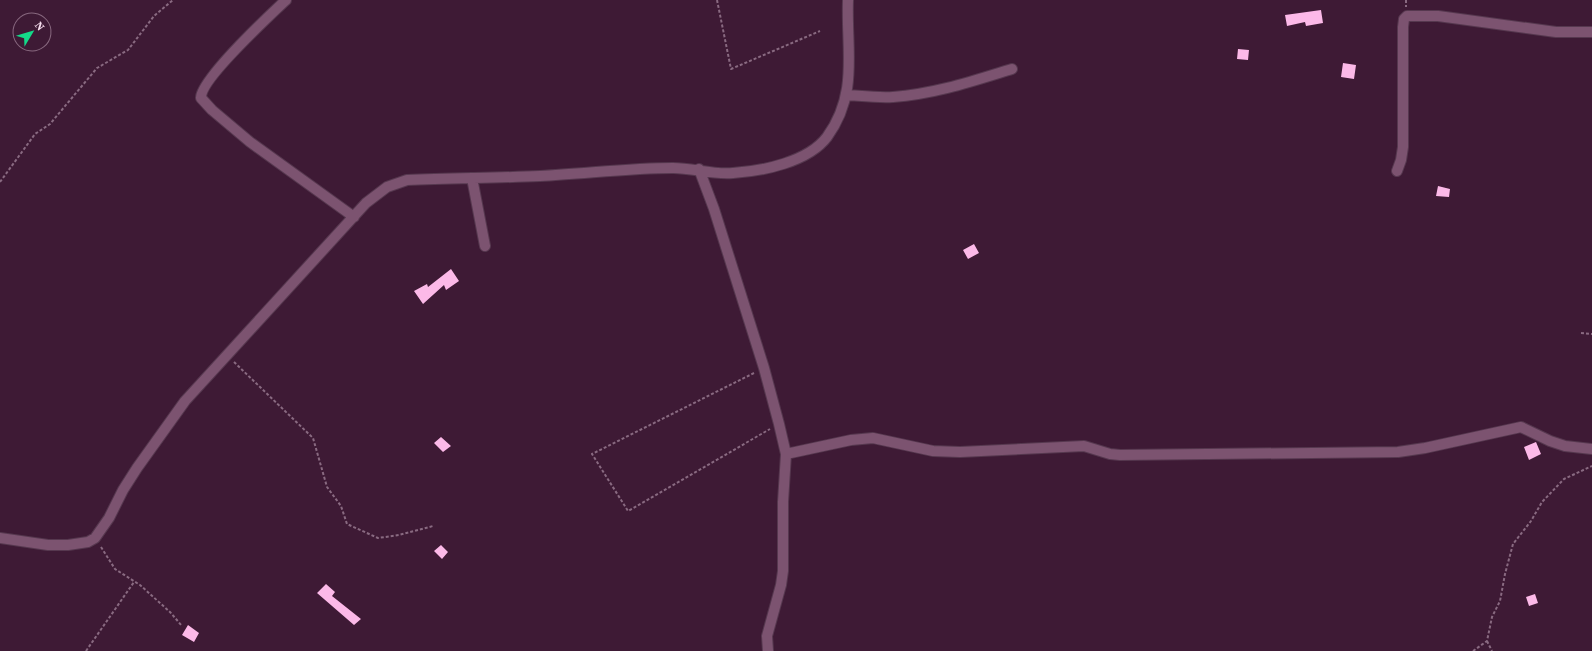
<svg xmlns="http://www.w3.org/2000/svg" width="1592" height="651" font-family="'Source Serif 4',serif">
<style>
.building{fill:#fcb9e8}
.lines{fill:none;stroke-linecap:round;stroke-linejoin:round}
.street-casing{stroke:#56384f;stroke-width:12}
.path{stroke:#896a81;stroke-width:2;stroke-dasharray:3 2;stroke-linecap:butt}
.street{stroke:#7c5370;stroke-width:10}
</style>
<rect width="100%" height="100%" fill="#3e1a35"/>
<path class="building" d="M1321,10l2,13 -17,3 -1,-4 -18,4 -2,-11z
M1238,49l11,1 -1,10 -11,-1z
M1343,63l13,2 -2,14 -13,-2z
M1438,186l12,3 -1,8 -13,-1z
M974,244l5,9 -11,6 -5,-9z
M451,269l8,12 -13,9 -2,-5 -21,19 -9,-13 13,-7 1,3z
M441,437l10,9 -8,6 -9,-9z
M1536,442l5,12 -12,6 -5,-13z
M441,545l7,7 -6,7 -8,-8z
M326,584l9,8 -3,4 29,23 -7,6 -37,-32z
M1535,594l3,9 -9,3 -3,-9z
M188,625l11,8 -5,9 -12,-7z"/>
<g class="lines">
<defs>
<path id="street" d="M286,0c-16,15 -86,80 -85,98l11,12 38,32 104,75
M847,95c15,1 31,3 46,2 42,-3 80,-16 119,-28
M699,169l15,40 50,159 15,56 7,30 -3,48v69l-2,14 -14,51 1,15
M1397,171l4,-11 2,-13v-120l1,-8 3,-3h31l118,16h36
M472,178l13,68
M786,454l65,-14 22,-2 60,13 27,1 124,-6 26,8 10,1 278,-3 27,-4 96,-21 29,14 15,5 27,3
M0,538l48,7h20l20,-3 7,-4 14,-20 14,-28 14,-22 48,-67 181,-198 21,-16 20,-7c44,-2 89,-2 133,-4 44,-2 89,-8 133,-8 20,0 40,7 60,5 30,-2 75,-11 94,-36 32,-44 19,-87 21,-137"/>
</defs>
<use href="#street" class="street-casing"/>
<path class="path" d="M717,0l14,69 89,-38
M1406,0v7
M0,182l35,-48 15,-10 47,-56 31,-18 26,-34 19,-16
M1581,333l11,1
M234,362l79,76 14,49 14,19 6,18 31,14 21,-3 34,-9
M754,373l-162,81 36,57 142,-82
M101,547l14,22 25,16 30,27 12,14
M1487,641l5,10
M86,651l48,-69
M1473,651l14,-10 5,-24 8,-16 5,-27 8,-30 18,-23 11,-19 22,-23 28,-13"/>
<use href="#street" class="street"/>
</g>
<g transform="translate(32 32) rotate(52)"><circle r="19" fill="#3e1a35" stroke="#88687f"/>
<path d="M0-3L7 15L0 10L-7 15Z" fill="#14d989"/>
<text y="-6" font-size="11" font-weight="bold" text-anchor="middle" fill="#f7deef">N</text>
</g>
</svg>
